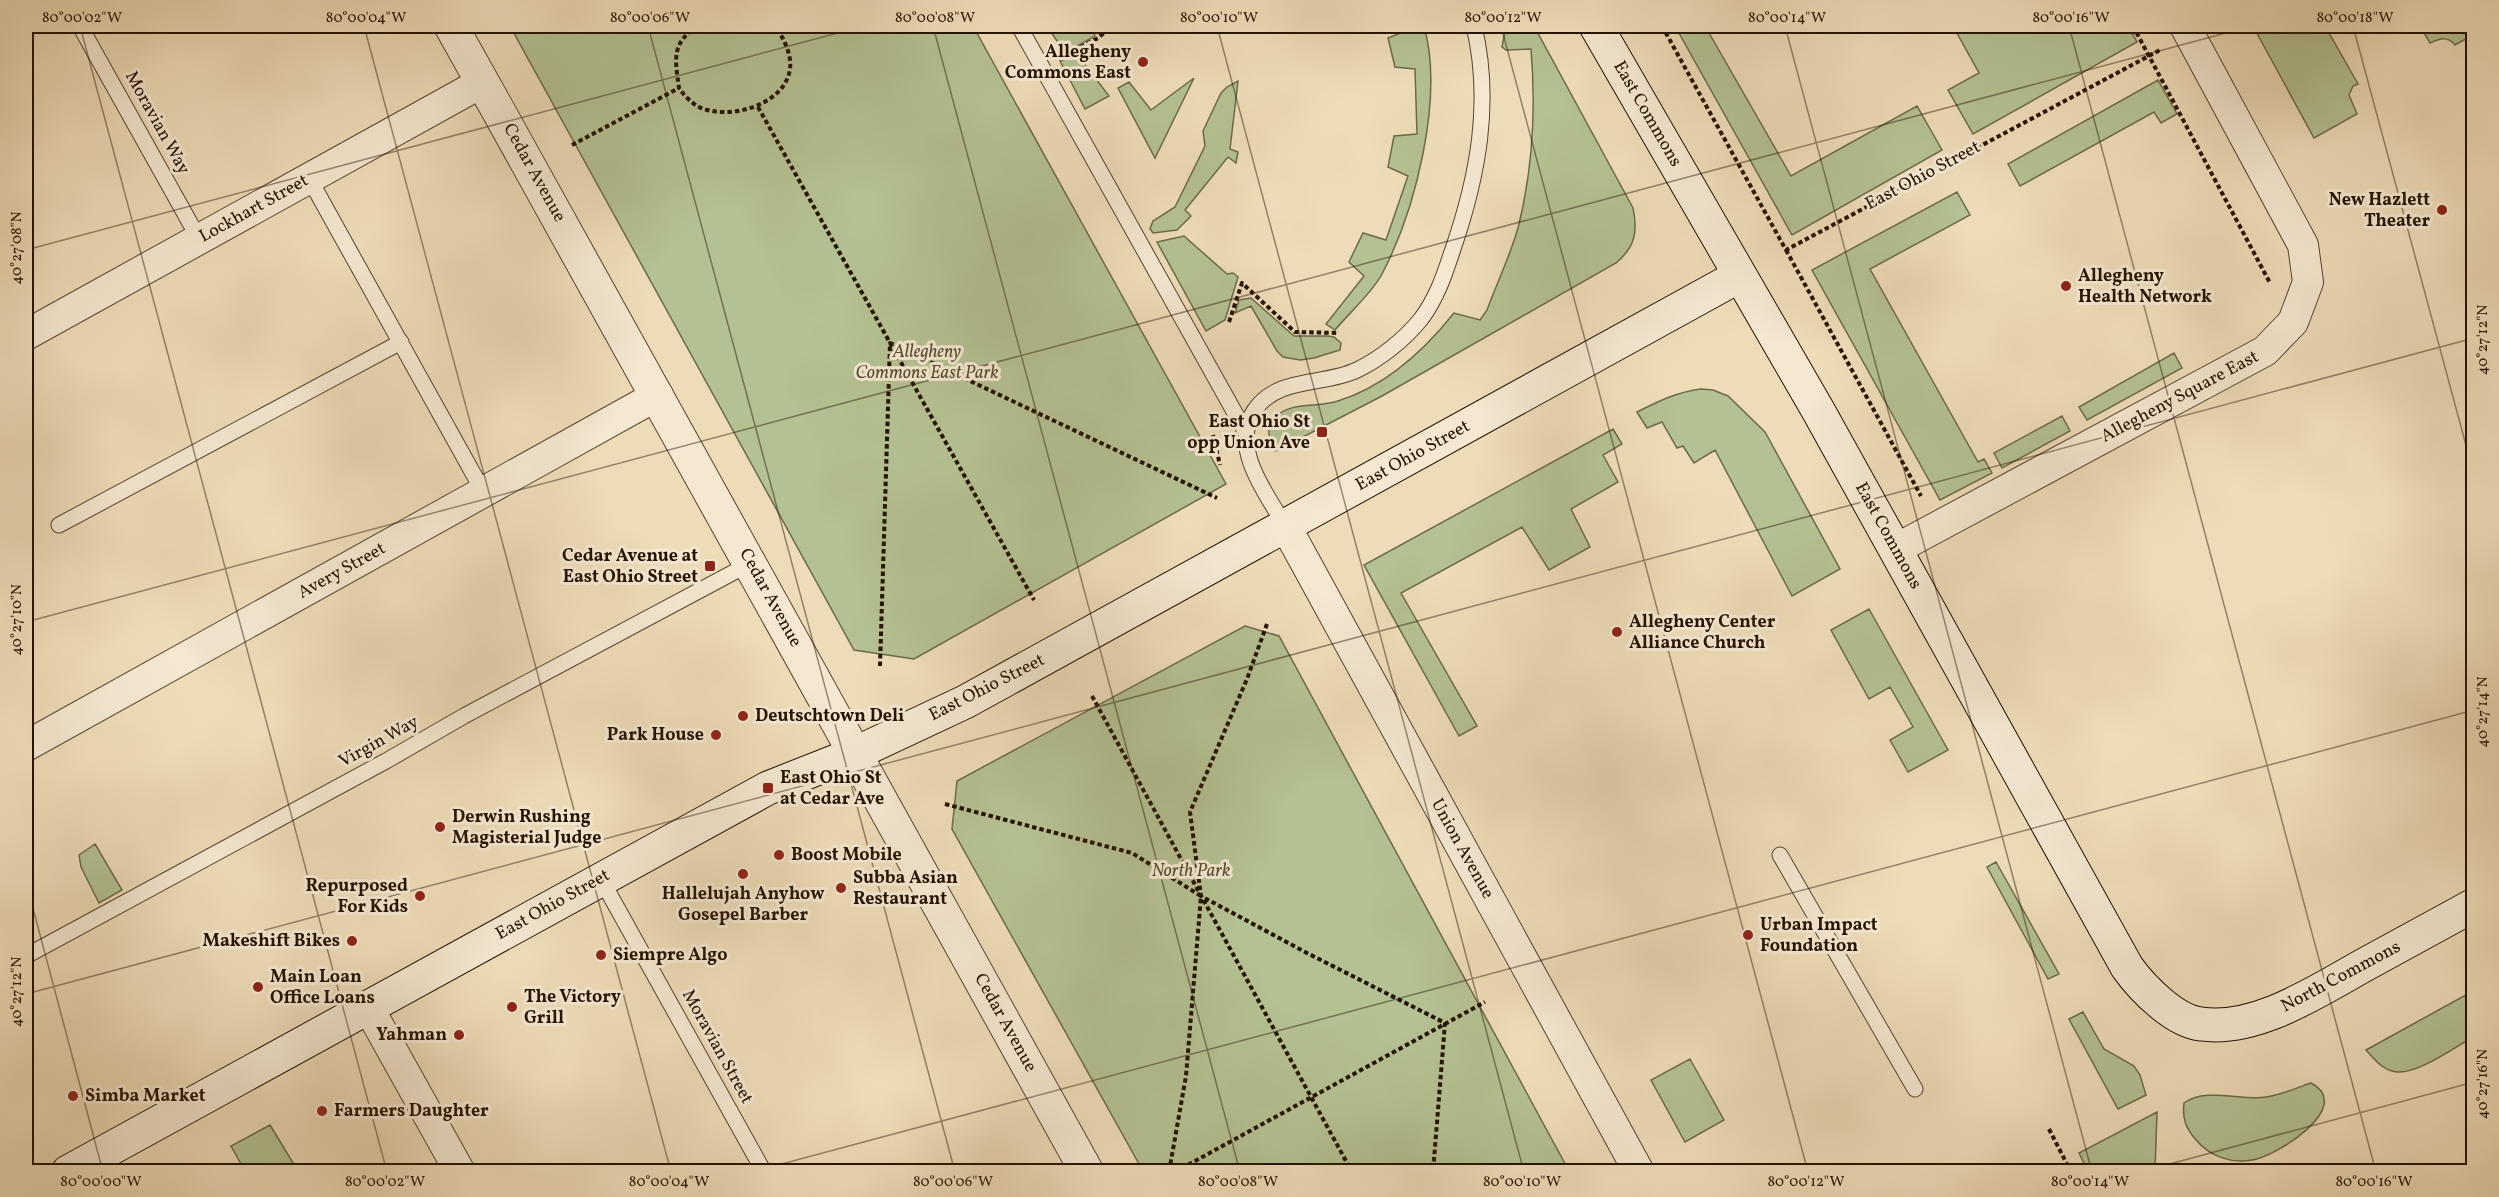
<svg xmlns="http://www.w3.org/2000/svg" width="2499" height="1197" font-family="Vollkorn,serif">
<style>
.green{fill:#b4c192;stroke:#6c6a49;stroke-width:1.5}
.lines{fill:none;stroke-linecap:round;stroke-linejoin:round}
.service-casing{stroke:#56442e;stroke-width:17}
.minor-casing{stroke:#56442e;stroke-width:32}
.tertiary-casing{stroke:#56442e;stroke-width:35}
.secondary-casing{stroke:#231200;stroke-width:35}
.path{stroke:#231200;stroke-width:4;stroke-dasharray:4.5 3;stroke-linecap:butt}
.service{stroke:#f4e8d1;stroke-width:15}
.minor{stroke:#f4e8d1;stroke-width:30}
.tertiary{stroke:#f4e8d1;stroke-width:33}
.secondary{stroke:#f4e8d1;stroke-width:33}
.ticks{fill:none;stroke:#231200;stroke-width:1.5;stroke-opacity:0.45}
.poi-dot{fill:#8f2418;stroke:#f4e8d1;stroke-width:2}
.labels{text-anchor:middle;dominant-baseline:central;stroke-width:6;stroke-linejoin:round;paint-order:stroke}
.poi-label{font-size:18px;font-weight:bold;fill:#231200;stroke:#f4e8d1;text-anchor:start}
.street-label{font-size:18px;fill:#231200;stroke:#f4e8d1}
.park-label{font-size:18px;font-style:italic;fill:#564f33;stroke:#f4e8d1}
.neatline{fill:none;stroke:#231200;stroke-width:2}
.ticks-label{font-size:15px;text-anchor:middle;fill:#231200}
</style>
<rect width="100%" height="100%" fill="#eedcb8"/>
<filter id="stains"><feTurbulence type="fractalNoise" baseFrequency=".00333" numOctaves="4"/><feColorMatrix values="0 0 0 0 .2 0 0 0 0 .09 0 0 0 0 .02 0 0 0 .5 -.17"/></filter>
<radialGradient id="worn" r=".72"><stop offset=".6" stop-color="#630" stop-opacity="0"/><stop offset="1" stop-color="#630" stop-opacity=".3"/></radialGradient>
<path class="green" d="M510,26h463l253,458 -312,175 -60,-9z
M1047,26h44l4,10 -30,17z
M1409,26h15c20,71 -8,183 -42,248 -10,19 -33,39 -47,56l-9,-6 38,-48 -15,-14 14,-29 23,7 22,-64 -20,-9 6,-31 23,-2 -2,-65 -20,-2 -7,-29 22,-9z
M1506,26h28l99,182c5,24 2,39 -17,55l-234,133 -106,55 -3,-1c-4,-12 -8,-24 3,-34 18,-15 41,-8 62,-15 48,-15 85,-49 116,-88l26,7 7,-10c10,-27 23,-54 31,-82 15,-59 18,-118 13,-179l-25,1 -4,-3z
M1675,26h30l86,150 126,-70 25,44 -150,85z
M1953,26h175l9,16 -164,92 -25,-44 31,-17z
M2253,26h72l33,58 -5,2 -4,9 8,19 -43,24z
M2420,26h54l-3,10 -16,9c-8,-10 -16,-6 -25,-2z
M1077,54l32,42 -24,13 -25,-48z
M1194,78l-39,80 -37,-70 11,-6 22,28z
M2158,80l19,34 -16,9 -7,-11 -134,74 -12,-22z
M1238,81l-8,68 8,3 -2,11 -8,-6 -43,53 6,6 -14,14 -24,3 -3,-4 3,-8 22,-14 30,-61 -2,-15 18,-38 6,-6z
M1957,192l13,23 -100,54 108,193 6,-3 8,14 -52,27 -128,-230z
M1184,236l43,38 6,-1 5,4 -13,43 -19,11 -49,-89z
M1251,298l43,38h34l6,1 7,6 -1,7 -26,8 -14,2 -17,-3 -6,-6 -26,-45 -16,7 4,-13z
M2174,353l8,15 -95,52 -8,-13z
M1701,389l12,1 15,6 37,36 75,137 -48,27 -77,-146 -21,13 -11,-17 -6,2 -15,-26 -15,6 -10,-16c22,-11 40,-20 64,-23z
M2062,416l8,15 -68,37 -8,-15z
M1613,429l9,15 -19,11 15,27 -47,27 19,38 -41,23 -27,-43 -121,66 76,133 -18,10 -95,-171z
M1869,609l79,141 -40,22 -18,-32 23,-13 -23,-40 -21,12 -38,-69z
M1245,626l34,10 290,535h-426l-191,-342 5,-48z
M95,844l27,46 -23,13 -18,-36 -2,-12z
M1996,862l63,112 -11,5 -61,-112z
M2473,991v46c-18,10 -60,41 -81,34 -11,-3 -19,-13 -26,-21z
M2083,1012l21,37 30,17 6,9 6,20 -28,14 -49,-90z
M1690,1059l34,61 -39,22 -34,-62z
M2311,1083c45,24 -36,74 -59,77 -21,4 -42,-4 -55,-19 -11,-12 -15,-22 -13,-38 22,-16 57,-2 82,-6 15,-2 30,-9 45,-14z
M2157,1112l-2,59h-67l-9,-18z
M270,1125l28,46h-53l-14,-25z"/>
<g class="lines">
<defs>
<path id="service" d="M80,26l119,213
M1019,26l226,405
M309,178l175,315
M59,525l342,-183
M1286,527c-19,-32 -56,-79 -32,-116 23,-35 70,-25 103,-41 23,-11 48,-31 64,-51 16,-21 24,-46 32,-70 25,-73 39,-147 21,-223
M1780,855l135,234
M601,879l163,293
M26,956l360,-195 78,-45 287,-153"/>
<path id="minor" d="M26,335l457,-253
M1286,527l353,645
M1896,549l369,-198 28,-29 15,-40 -5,-37 -118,-219
M26,746l632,-351
M368,1007l92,165"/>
<path id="tertiary" d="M451,26c213,381 424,763 636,1146"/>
<path id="secondary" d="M1596,26l223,386 308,555c15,21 47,54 74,57 56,8 118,-34 165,-60 36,-20 72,-39 108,-59
M68,1172l700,-384 86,-34 111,-52 774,-426"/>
</defs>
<use href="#service" class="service-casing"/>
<use href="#minor" class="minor-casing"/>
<use href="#tertiary" class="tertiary-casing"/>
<use href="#secondary" class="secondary-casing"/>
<path class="path" d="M698,26c-27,17 -23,33 -19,62 5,7 12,15 20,19 30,14 86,-2 91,-38 2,-15 -7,-32 -15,-43
M1662,26l124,224 374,-200
M2133,26l137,257
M1067,54l31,-16 14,-12
M758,107l276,493
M572,145l107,-57
M1786,250l135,246
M1229,322l13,-39 53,49 43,1
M1213,435l7,30
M1267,624l-20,55 -57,133 11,84 106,57 138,70 -12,149
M880,666l10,-323 327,155
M1092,696l260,476
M945,804l187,49 69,43 -15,180 -17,96
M2049,1129l22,43
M1175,1172l310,-170"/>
<use href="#service" class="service"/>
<use href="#minor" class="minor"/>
<use href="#tertiary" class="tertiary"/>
<use href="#secondary" class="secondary"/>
</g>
<path class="ticks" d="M80,26l307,1146M364,26l307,1146M648,26l307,1146M933,26l307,1146M1217,26l307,1146M1501,26l307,1146M1785,26l307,1146M2069,26l307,1146M2353,26l121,449M26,250l838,-224M26,622l2226,-596M26,882l77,290M26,994l2448,-656M752,1172l1722,-462M2140,1172l334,-90"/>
<g class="poi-dot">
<circle cx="1143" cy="62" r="6"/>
<circle cx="2442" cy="210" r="6"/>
<circle cx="2066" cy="286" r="6"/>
<rect x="1316" y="426" width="12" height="12" rx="3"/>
<rect x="704" y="560" width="12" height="12" rx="3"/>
<circle cx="1617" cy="632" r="6"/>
<circle cx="743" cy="716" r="6"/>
<circle cx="716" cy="735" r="6"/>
<rect x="762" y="782" width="12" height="12" rx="3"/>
<circle cx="440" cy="827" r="6"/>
<circle cx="779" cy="855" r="6"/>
<circle cx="743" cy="874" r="6"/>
<circle cx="841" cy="888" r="6"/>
<circle cx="420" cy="896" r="6"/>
<circle cx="1748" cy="935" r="6"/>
<circle cx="352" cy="941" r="6"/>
<circle cx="601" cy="955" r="6"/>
<circle cx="258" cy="987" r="6"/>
<circle cx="512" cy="1007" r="6"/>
<circle cx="459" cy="1035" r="6"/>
<circle cx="73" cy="1096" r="6"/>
<circle cx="322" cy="1111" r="6"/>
</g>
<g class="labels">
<g class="poi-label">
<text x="1131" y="52" text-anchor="end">Allegheny<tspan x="1131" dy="21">Commons East</tspan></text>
<text x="2430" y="200" text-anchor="end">New Hazlett<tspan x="2430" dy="21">Theater</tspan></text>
<text x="2078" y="276">Allegheny<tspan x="2078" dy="21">Health Network</tspan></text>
<text x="1310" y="422" text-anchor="end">East Ohio St<tspan x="1310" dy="21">opp Union Ave</tspan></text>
<text x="698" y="556" text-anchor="end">Cedar Avenue at<tspan x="698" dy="21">East Ohio Street</tspan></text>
<text x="1629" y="622">Allegheny Center<tspan x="1629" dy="21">Alliance Church</tspan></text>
<text x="755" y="716">Deutschtown Deli</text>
<text x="704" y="735" text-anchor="end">Park House</text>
<text x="780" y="778">East Ohio St<tspan x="780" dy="21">at Cedar Ave</tspan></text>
<text x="452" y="817">Derwin Rushing<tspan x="452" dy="21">Magisterial Judge</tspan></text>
<text x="791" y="855">Boost Mobile</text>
<text x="853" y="878">Subba Asian<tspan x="853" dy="21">Restaurant</tspan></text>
<text x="408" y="886" text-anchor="end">Repurposed<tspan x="408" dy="21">For Kids</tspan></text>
<text x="743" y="894" text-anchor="middle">Hallelujah Anyhow<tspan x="743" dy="21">Gosepel Barber</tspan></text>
<text x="1760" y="925">Urban Impact<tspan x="1760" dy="21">Foundation</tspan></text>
<text x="340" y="941" text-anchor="end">Makeshift Bikes</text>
<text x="613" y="955">Siempre Algo</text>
<text x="270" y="977">Main Loan<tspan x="270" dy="21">Office Loans</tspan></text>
<text x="524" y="997">The Victory<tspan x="524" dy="21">Grill</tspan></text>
<text x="447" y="1035" text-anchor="end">Yahman</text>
<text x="85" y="1096">Simba Market</text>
<text x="334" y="1111">Farmers Daughter</text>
</g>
<g class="street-label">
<text transform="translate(1647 114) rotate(60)">East Commons</text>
<text transform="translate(157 123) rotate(61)">Moravian Way</text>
<text transform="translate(534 173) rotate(61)">Cedar Avenue</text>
<text transform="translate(1923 176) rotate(-28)">East Ohio Street</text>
<text transform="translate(254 209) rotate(-29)">Lockhart Street</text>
<text transform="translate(2180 397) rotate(-28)">Allegheny Square East</text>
<text transform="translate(1413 456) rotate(-29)">East Ohio Street</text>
<text transform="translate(1888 536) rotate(61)">East Commons</text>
<text transform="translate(342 571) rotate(-29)">Avery Street</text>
<text transform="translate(770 598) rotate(61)">Cedar Avenue</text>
<text transform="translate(987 688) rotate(-27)">East Ohio Street</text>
<text transform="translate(379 742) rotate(-29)">Virgin Way</text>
<text transform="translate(1462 849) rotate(61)">Union Avenue</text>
<text transform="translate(553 905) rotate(-29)">East Ohio Street</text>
<text transform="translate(2341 977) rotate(-28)">North Commons</text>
<text transform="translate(1005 1023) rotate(61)">Cedar Avenue</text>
<text transform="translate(717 1047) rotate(61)">Moravian Street</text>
</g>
<g class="park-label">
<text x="927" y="352">Allegheny<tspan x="927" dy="21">Commons East Park</tspan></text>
<text x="1191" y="871">North Park</text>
</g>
</g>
<rect width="2499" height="1197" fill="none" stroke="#eedcb8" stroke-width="66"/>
<rect x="33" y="33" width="2433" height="1131" class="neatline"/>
<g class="ticks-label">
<text x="82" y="22">80°00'02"W</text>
<text x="366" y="22">80°00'04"W</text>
<text x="650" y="22">80°00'06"W</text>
<text x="935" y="22">80°00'08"W</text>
<text x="1219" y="22">80°00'10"W</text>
<text x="1503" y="22">80°00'12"W</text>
<text x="1787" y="22">80°00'14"W</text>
<text x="2071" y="22">80°00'16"W</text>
<text x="2355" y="22">80°00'18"W</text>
<text transform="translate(16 248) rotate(-90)" y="5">40°27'08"N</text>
<text transform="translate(2482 340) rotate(-90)" y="5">40°27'12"N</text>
<text transform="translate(16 620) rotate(-90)" y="5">40°27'10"N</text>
<text transform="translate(2482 712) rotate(-90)" y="5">40°27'14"N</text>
<text transform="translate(16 992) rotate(-90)" y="5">40°27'12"N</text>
<text transform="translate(2482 1084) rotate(-90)" y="5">40°27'16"N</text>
<text x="101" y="1186">80°00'00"W</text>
<text x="385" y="1186">80°00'02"W</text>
<text x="669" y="1186">80°00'04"W</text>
<text x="953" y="1186">80°00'06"W</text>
<text x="1238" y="1186">80°00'08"W</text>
<text x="1522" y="1186">80°00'10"W</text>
<text x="1806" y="1186">80°00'12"W</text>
<text x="2090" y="1186">80°00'14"W</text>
<text x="2374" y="1186">80°00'16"W</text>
</g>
<rect width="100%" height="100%" filter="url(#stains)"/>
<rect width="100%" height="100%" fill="url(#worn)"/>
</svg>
